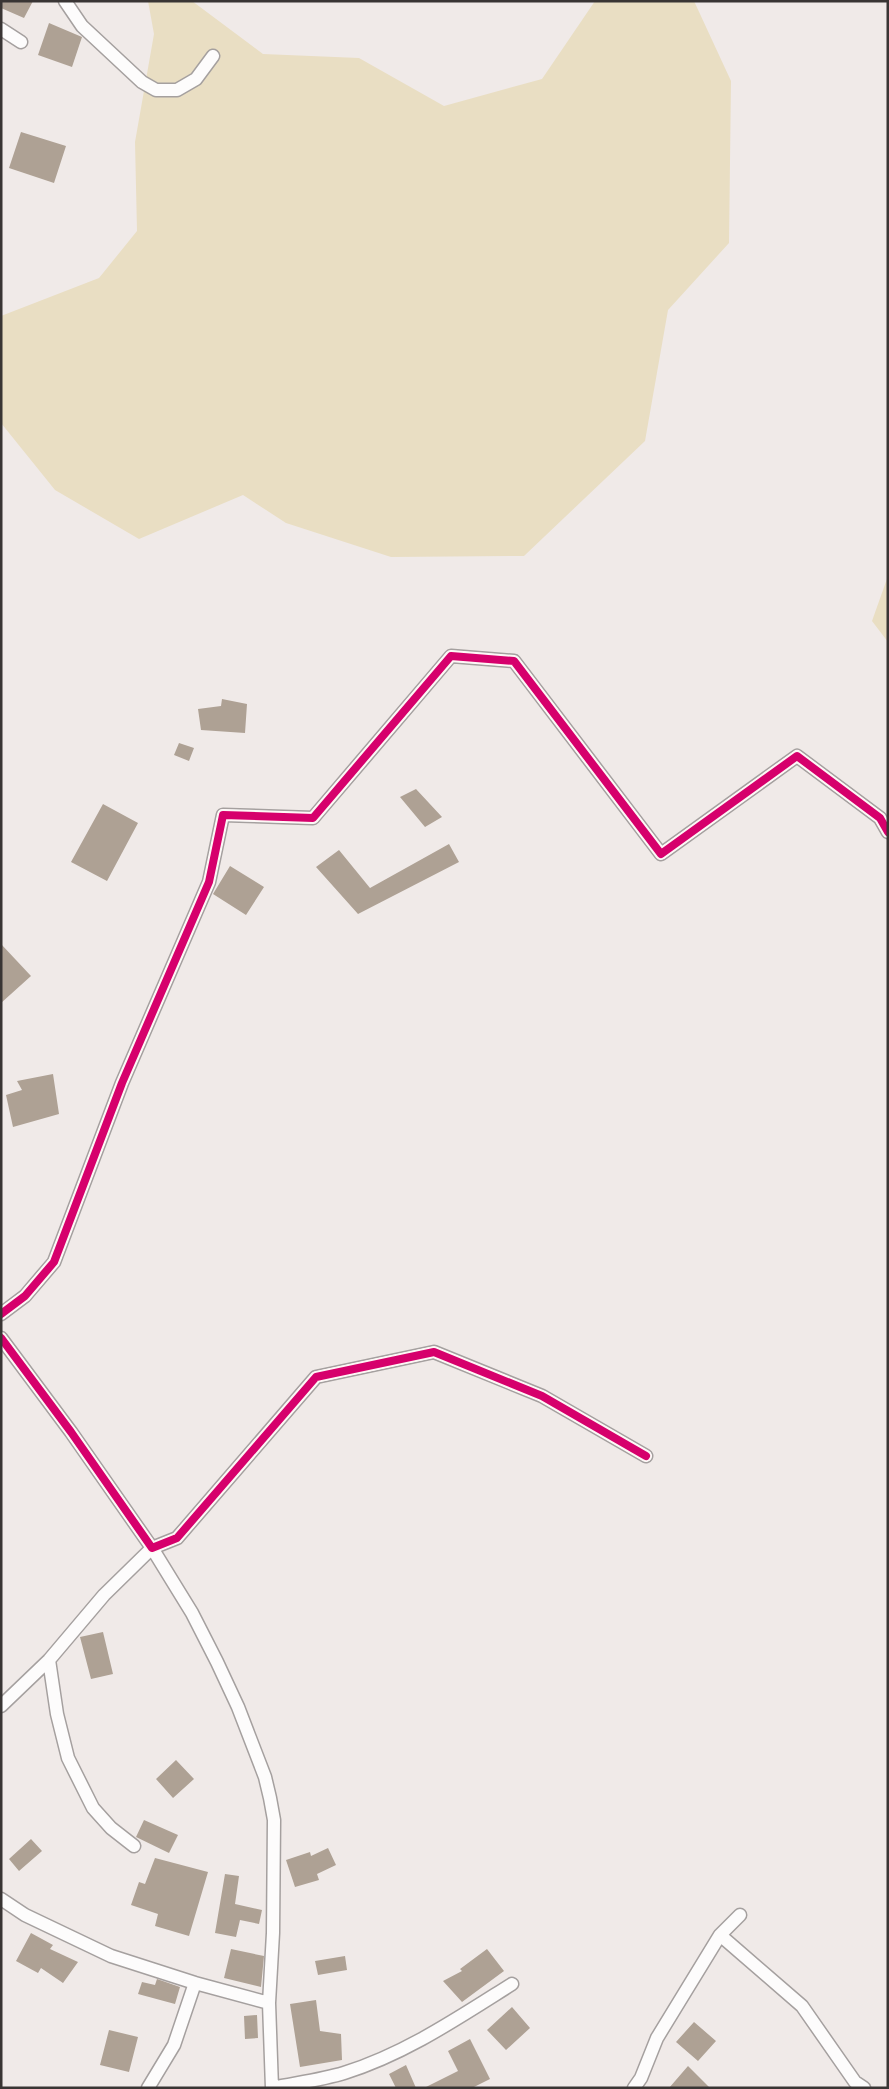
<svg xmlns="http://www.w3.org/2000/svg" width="889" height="2089" font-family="'Noto Sans',sans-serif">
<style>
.green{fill:#e9dec3}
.building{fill:#aea194}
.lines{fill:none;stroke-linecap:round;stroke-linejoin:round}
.minor-casing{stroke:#a5a09f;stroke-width:15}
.minor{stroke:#fdfcfc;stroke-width:12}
.cycleway-casing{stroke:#fef7f5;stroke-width:11}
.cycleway{stroke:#d6006c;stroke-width:8}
</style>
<rect width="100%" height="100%" fill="#f0eae8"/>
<path class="green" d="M148,1h44l71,53 96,4 85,48 98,-27 53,-78h99l37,80 -2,162 -61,67 -23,131 -121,115 -133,1 -105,-34 -43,-28 -104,44 -84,-49 -54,-67v-107l98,-38 38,-47 -2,-89 19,-108z
M888,576v66l-16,-21z"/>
<path class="building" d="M1,1h32l-9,17 -23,-10z
M49,23l33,14 -10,30 -34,-12z
M21,132l45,14 -12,37 -45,-15z
M222,699l25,5 -2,29 -44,-3 -3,-21 23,-3z
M179,743l15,5 -5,13 -15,-6z
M416,789l26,28 -17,10 -25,-30z
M103,804l35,19 -31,58 -36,-19z
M449,844l10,18 -101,52 -42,-47 23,-17 31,38z
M230,866l34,21 -18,28 -33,-21z
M1,944l30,32 -30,27z
M53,1074l6,40 -46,13 -7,-32 16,-5 -5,-9z
M103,1632l10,42 -22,5 -11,-42z
M176,1760l18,19 -21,19 -17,-19z
M144,1820l34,15 -9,18 -33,-16z
M31,1839l11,12 -23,20 -10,-12z
M328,1848l8,17 -19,9 2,6 -24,7 -9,-27 24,-8 1,4z
M155,1858l53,14 -19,64 -34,-10 3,-12 -27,-9 8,-23 6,2z
M225,1874l14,2 -4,28 27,6 -3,14 -19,-4 -4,17 -21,-4z
M31,1933l22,12 -3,4 28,13 -15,21 -22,-15 -3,5 -22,-12z
M231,1949l33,7 -3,31 -37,-9z
M487,1949l17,22 -42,31 -19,-21 19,-10 -2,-2z
M345,1956l2,14 -29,5 -3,-14z
M157,1979l23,8 -5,17 -37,-10 4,-12 13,3z
M316,2000l4,31 21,3 1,26 -42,7 -10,-63z
M512,2007l18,21 -24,22 -19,-20z
M257,2015l1,23 -13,1 -1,-23z
M694,2022l22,19 -18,20 -22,-19z
M109,2030l29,7 -9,35 -29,-7z
M470,2039l20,40 -18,9h-48l34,-17 -10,-20z
M406,2065l10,23h-20l-7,-14z
M688,2066l22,22h-41z"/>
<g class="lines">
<defs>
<path id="minor" d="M65,1l17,25 60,56 14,8h21l19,-11 17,-23
M1,29l20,13
M1,1314l24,-18 29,-34 68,-179 87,-201 14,-67 90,3 138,-162 63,5 147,193 136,-98 83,62 8,14
M1,1338l70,94 81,116 25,-10 139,-161 118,-25 108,44 104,60
M49,1660l8,54 11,44 25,50 18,20 23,18
M1,1706l48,-46 55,-65 48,-47 40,65 25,49 21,45 27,70 5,21 4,22 -1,113 -4,70 3,85
M1,1899l24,16 86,41 84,27 74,20
M720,1935l82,71 53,76 9,6
M148,2088l26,-43 21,-62
M272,2088c24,-5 49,-8 72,-15 61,-19 114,-55 168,-89
M634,2088l7,-10 16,-40 63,-103 20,-20"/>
</defs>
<use href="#minor" class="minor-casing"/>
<use href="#minor" class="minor"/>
<defs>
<path id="cycleway" d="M1,1314l24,-18 29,-34 68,-179 87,-201 14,-67 90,3 138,-162 63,5 147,193 136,-98 83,62 8,14
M1,1338l70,94 81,116 25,-10 139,-161 118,-25 108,44 104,60"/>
</defs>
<use href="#cycleway" class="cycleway-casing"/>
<use href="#cycleway" class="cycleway"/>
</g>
<rect width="889" height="2089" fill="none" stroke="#393534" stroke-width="5"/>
</svg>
